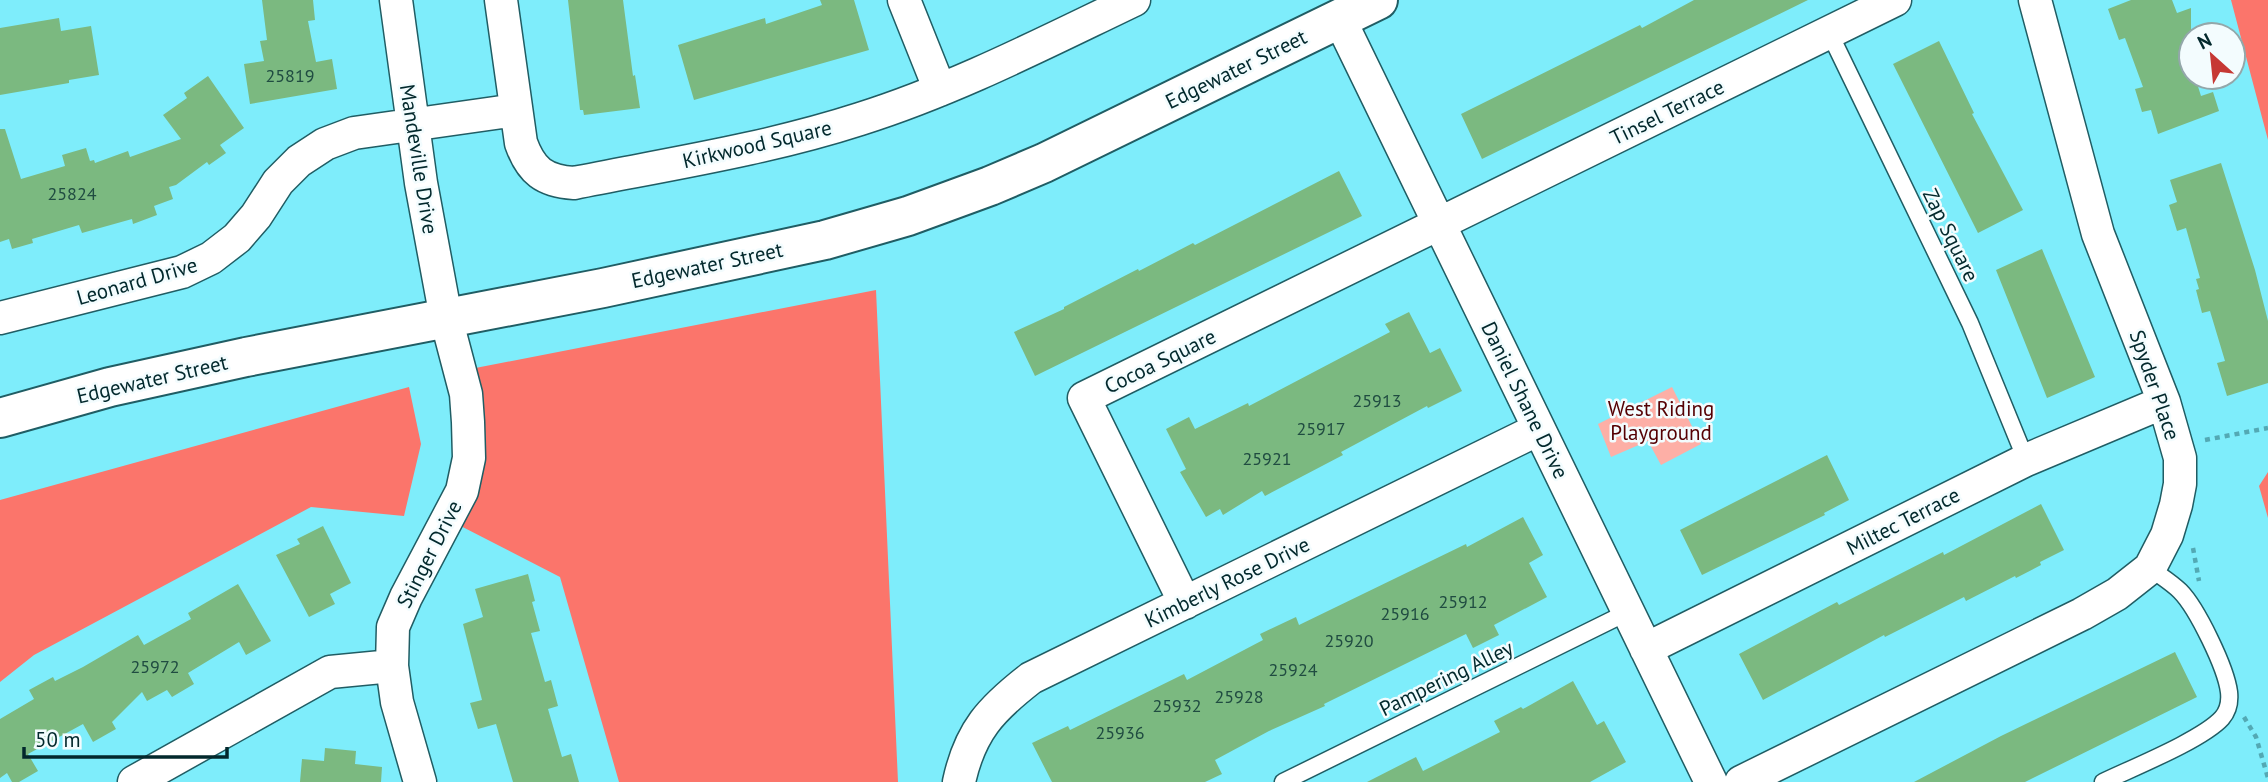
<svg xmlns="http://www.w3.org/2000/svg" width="2268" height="782" font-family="'PT Sans',sans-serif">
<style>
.green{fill:#fdafa6}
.forest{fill:#fb756b}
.building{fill:#7bb980}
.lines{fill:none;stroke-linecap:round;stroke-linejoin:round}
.service-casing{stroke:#205d64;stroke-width:19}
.minor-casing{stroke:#205d64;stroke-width:35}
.tertiary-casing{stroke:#205d64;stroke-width:42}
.path{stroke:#53a9b4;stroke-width:4.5;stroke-dasharray:5 5;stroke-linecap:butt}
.service{stroke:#fff;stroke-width:16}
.minor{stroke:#fff;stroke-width:32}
.tertiary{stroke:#fff;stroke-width:38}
.labels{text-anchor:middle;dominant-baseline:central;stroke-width:5;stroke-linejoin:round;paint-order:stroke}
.number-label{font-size:18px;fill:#204c41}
.street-label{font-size:21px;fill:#02282c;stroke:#f3fcfe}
.park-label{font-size:21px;fill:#550003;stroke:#f3fcfe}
</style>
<rect width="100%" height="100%" fill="#7eedfb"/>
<path class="green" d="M1672,387l29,57 -40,21 -13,-24 -37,16 -13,-33z"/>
<path class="forest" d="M2231,0h37v140z
M876,290l22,492h-279l-59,-205 -113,-58 13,-148z
M409,387l12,57 -17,72 -93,-9 -277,148 -34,27v-182z
M2268,472v46l-9,-32z"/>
<path class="building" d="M262,0h51l2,20 -7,1 8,41 16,-3 5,30 -87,15 -6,-40 20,-3 -4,-20 7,-1z
M568,0h55l10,76 2,-1 5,33 -56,7 -1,-5h-3z
M820,0h34l15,50 -175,50 -16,-55 87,-27 1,6 56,-19z
M1694,0h114l-326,159 -21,-45 179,-89 2,3z
M2131,0h41l5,13 14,-5v69h4l6,19 12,-4 6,19 -61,23 -7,-24 -9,2 -7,-23 8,-2 -18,-49 -6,2 -11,-31z
M59,18l2,13 30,-5 8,49 -30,5v3l-69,12v-67z
M1939,41l35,72 -2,1 51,96 -45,23 -85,-169z
M208,76l36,52 -24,17 6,8 -17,12 -2,-3 -31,23 -7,2 4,12 -19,7 3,9 -24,9 -1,-5 -50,14 -3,-8 -47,14 1,4 -21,6 -3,-10 -9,3v-113h5l16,50 44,-13 -3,-11 24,-7 4,13 4,-1 1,3 33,-12 2,6 51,-18 -18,-24 24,-17 -3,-5z
M2221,163l34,107 13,51v62l-41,13 -10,-33 8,-2 -15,-50 -8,2 -6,-23 3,-1 -3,-10 4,-1 -14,-50 -9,3 -8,-26 8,-3 -7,-22z
M1339,171l23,45 -327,160 -21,-44 50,-23v-2l74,-38 1,2 54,-28 2,2z
M2042,249l53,128 -48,21 -51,-128z
M1409,312l21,41 10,-5 22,43 -34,17 -1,-2 -86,46 2,3 -78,41 -3,-5 -39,24 -3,-6 -14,8 -26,-45 6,-3 -20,-40 23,-12 6,12 53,-26 1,3 141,-74 -5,-8z
M1827,455l22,45 -25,13 1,2 -123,60 -22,-45z
M2041,504l23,46 -24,12 1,3 -25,13 -1,-2 -49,25 -2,-4 -79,40 -1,-2 -121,65 -24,-46 98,-52 2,3 104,-53 1,3z
M1523,517l20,38 -14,8 18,34 -53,28 5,10 -26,13 -7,-14 -142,70 1,2 -56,25 -54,29 7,14 -17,8h-153l-20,-39 36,-17 2,4 114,-56 3,6 76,-40 -3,-6 36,-17 3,8 167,-81 1,3z
M323,526l28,57 -21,11 5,10 -26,13 -33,-62 24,-11 -3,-5z
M528,574l7,27 -3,1 8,29 -9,2 14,49 6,-2 7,26 -10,3 14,48 9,-3 8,28h-66l-17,-58 -18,5 -8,-26 12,-3 -19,-76 20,-7 -8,-28z
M238,584l33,57 -25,14 -7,-13 -51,31 6,11 -22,13 -5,-7 -20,11 -5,-9 -30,30 4,7 -23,13 -10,-18 -55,30 10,17 -19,11h-7l-5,-9 -7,5v-59l34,-20 -5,-9 24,-13 2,4 28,-14 55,-32 6,10 47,-26 -3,-6z
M2175,652l22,45 -172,85h-111l87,-46z
M1573,681l24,44 7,-4 22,41 -36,20h-223l49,-25 7,14 77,-39 -6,-11 27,-14 2,2z
M325,748l31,3 -1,13 27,3 -1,15h-81l2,-23 22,2z"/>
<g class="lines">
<defs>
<path id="service" d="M1829,32l141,291 56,137
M1283,782l345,-170
M2103,782c29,-14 99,-42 119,-64 6,-7 8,-17 7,-26 -3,-24 -32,-84 -49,-101 -9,-9 -21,-16 -30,-23"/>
<path id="minor" d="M396,0l25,183 25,135 20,76 2,28 1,36 -7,33 -56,106 -13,30 -1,39 5,36 23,80
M501,0l20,143c10,28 23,38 53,40 96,-19 193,-34 286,-64 95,-30 184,-76 274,-119
M904,0l36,90
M1339,18l372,764
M0,318l182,-46 29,-14 26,-20 19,-22 22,-34 21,-21 26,-17 29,-11 162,-23
M1185,603l-101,-205 811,-398
M1646,649l380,-189 138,-58
M134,782l196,-110 62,-6
M959,782c11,-51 32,-73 72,-104l508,-249
M1741,782l341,-168 35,-20 33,-26 17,-33 9,-30 4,-21v-26l-16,-56 -66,-168 -63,-234"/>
<path id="tertiary" d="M0,418l110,-31 136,-30 357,-69 222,-48 83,-24 82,-30 54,-23 334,-163"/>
</defs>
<use href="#service" class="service-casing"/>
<use href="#minor" class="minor-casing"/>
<use href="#tertiary" class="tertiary-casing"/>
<path class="path" d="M2205,440l63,-12
M2193,548l6,33
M2244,717l12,20 12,41"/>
<use href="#service" class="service"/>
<use href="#minor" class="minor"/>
<use href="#tertiary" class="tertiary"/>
</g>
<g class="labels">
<g class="number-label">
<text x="290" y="75">25819</text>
<text x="72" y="193">25824</text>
<text x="1377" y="400">25913</text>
<text x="1321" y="428">25917</text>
<text x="1267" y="458">25921</text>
<text x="1463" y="601">25912</text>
<text x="1405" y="613">25916</text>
<text x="1349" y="640">25920</text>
<text x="155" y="666">25972</text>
<text x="1293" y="669">25924</text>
<text x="1239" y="696">25928</text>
<text x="1177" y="705">25932</text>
<text x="1120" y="732">25936</text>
</g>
<g class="street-label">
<text transform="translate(1236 69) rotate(-26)">Edgewater Street</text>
<text transform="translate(1667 112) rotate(-26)">Tinsel Terrace</text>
<text transform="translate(757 144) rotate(-13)">Kirkwood Square</text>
<text transform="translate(419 159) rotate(81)">Mandeville Drive</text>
<text transform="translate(1951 235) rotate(64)">Zap Square</text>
<text transform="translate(707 265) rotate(-12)">Edgewater Street</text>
<text transform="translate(137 281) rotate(-16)">Leonard Drive</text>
<text transform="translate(1160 361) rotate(-26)">Cocoa Square</text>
<text transform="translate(152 379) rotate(-13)">Edgewater Street</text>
<text transform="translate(2155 385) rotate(71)">Spyder Place</text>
<text transform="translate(1525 400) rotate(64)">Daniel Shane Drive</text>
<text transform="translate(1903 521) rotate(-27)">Miltec Terrace</text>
<text transform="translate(429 554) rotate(-63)">Stinger Drive</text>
<text transform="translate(1227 582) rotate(-26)">Kimberly Rose Drive</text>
<text transform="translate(1446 678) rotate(-26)">Pampering Alley</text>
</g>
<g class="park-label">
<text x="1661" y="408">West Riding<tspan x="1661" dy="24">Playground</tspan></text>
</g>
</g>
<g transform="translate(2212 56) rotate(333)"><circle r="33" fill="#f3fcfe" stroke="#93a7aa" stroke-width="2"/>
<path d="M0-5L12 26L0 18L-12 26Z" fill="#c63834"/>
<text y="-10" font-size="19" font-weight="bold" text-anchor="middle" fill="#02282c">N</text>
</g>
<path d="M24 747v10h203v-10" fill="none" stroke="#02282c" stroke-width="3.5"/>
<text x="35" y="747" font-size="21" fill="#02282c" stroke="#f3fcfe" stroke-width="5" paint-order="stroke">50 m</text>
</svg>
